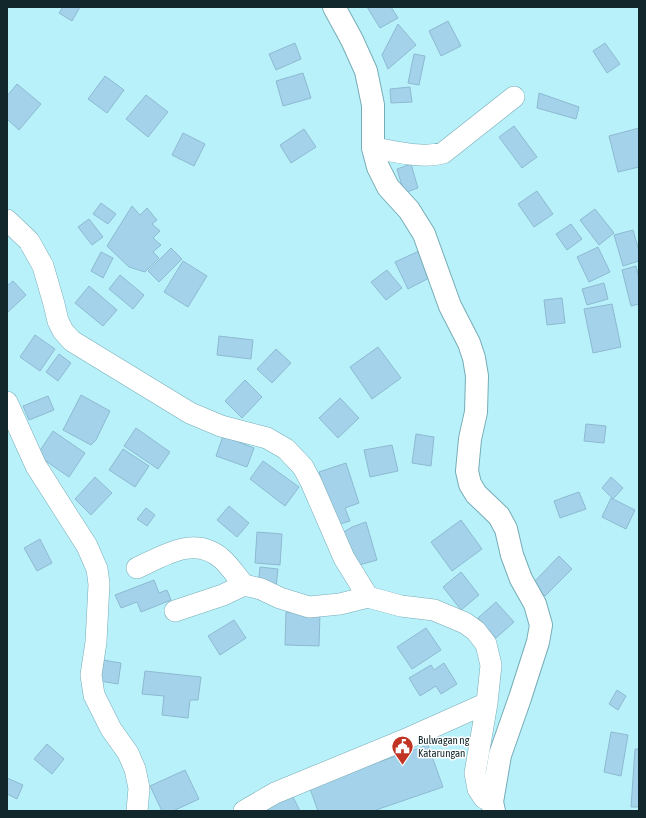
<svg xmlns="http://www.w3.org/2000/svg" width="646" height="818" font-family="'Asap Condensed',sans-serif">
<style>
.building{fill:#a4d2ea;stroke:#8dbad1}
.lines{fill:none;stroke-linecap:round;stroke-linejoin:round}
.minor-casing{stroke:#76acb6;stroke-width:22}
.tertiary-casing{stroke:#76acb6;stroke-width:24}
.minor{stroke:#fff;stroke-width:21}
.tertiary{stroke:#fff;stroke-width:22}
.labels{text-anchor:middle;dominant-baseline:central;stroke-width:3;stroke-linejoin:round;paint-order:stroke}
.poi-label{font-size:11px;fill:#11272b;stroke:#fff;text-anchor:start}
</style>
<rect width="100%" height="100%" fill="#b9f1fb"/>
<path class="building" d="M63,7h17l-8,14 -13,-8z
M367,7h24l7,11 -18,10z
M448,21l13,25 -20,10 -12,-25z
M398,24l18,21 -28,24 -6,-14z
M295,43l6,16 -25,11 -7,-16z
M605,43l15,21 -13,9 -14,-22z
M414,54l11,2 -6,29 -11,-2z
M303,73l8,25 -28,8 -7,-25z
M105,76l19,14 -17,23 -19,-14z
M17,84l24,20 -22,26 -12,-11v-23z
M410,87l2,15 -21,1 -1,-14z
M539,93l40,14 -3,12 -39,-11z
M146,95l22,17 -20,25 -22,-18z
M514,126l23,31 -15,11 -23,-31z
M639,128v39l-21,5 -9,-36z
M304,129l12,18 -25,16 -11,-18z
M183,133l22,11 -11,22 -22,-11z
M411,164l7,24 -14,5 -7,-24z
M537,191l16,23 -19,13 -16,-23z
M101,203l15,11 -8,10 -15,-10z
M132,206l8,9 7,-7 10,12 -5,4 8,7 -7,7 8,7 -8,7 6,6 -14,14 -16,-5 -22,-21z
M595,209l19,24 -15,12 -19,-25z
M89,219l14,18 -11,8 -14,-18z
M571,224l11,15 -15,11 -11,-16z
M633,230l6,21v10l-16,5 -9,-31z
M598,247l12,25 -21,10 -12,-25z
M171,248l11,11 -23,23 -11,-11z
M419,251l12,26 -23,12 -13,-27z
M101,252l12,6 -10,20 -12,-7z
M183,261l24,15 -19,31 -24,-15z
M636,266l3,12v26l-8,2 -9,-36z
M387,270l15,18 -16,12 -15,-18z
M120,275l24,20 -11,14 -24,-20z
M13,281l13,14 -19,18v-27z
M604,283l4,16 -21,6 -5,-16z
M89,286l28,24 -14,16 -28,-23z
M562,298l3,25 -18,2 -3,-25z
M612,304l9,43 -28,6 -9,-44z
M35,335l20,14 -15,22 -20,-14z
M219,336l34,4 -2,19 -34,-4z
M378,347l23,31 -29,21 -22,-32z
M276,349l15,14 -19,20 -15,-14z
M59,354l12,9 -13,18 -12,-9z
M245,380l17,17 -20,21 -17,-17z
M81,395l29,16 -14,29 -5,5 -28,-15z
M48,396l6,14 -25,10 -6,-14z
M340,398l19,20 -21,20 -19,-20z
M586,424l20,2 -2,17 -20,-2z
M136,428l34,24 -12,17 -34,-23z
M53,431l32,22 -16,24 -32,-22z
M416,434l18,3 -3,29 -19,-3z
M223,436l31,12 -7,19 -31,-11z
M392,445l6,26 -28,6 -6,-27z
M123,449l26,17 -14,21 -26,-17z
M263,461l36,26 -14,19 -35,-27z
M346,463l13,40 -14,5 5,13 -13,4 -18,-53z
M95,477l17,16 -21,22 -16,-16z
M611,477l12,11 -10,11 -11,-11z
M579,492l7,17 -26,9 -6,-17z
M611,498l24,12 -9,19 -24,-12z
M229,506l20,17 -12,14 -20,-17z
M146,508l9,7 -8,11 -10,-7z
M461,520l21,29 -30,22 -21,-29z
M366,522l11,38 -18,5 -20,-30 13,-8z
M257,532l25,2 -2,31 -25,-2z
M40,539l12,24 -15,8 -13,-23z
M559,556l13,13 -27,27 -13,-12z
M260,567l18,2 -2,18 -18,-1z
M461,572l18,23 -18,15 -18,-23z
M154,580l5,13 8,-3 4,10 -30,12 -4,-10 -16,6 -6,-13z
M496,602l18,20 -18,16 -18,-20z
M286,612l34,2 -1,32 -34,-1z
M234,620l12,18 -26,17 -12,-19z
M426,628l15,22 -29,19 -15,-22z
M97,659l24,4 -3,21 -24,-4z
M444,663l13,21 -16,10 -5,-8 -16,10 -11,-18 22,-13 3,5z
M145,671l56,6 -3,23h-8l-2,18 -26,-3 2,-19 -22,-2z
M617,690l9,6 -8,14 -9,-6z
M611,732l17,3 -7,41 -17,-4z
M47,744l17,15 -12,15 -18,-15z
M428,745l15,42 -70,24h-55l-9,-25z
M635,749h4v58h-8z
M185,770l14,29 -26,12h-11l-12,-25z
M7,778l16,7 -6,14 -10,-5z
M292,795l8,16h-38z"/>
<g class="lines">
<defs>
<path id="minor" d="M373,148c22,3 48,11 70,5l71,-56
M7,220l22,21 14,25 11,38 4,17 5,10 9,10 118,72 31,13 46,12 19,11 17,18 8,15 33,76 24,39 33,9 33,4 31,13 11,8 10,13 5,21 -4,38 -12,70 3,16 6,9 8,4
M7,402l29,64 51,80 10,23 2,15 -3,58 -5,33 3,20 17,34 17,24 7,16 4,19 -2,23
M137,568c28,-13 58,-33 85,-9 8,7 15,18 22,26
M175,611l48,-16 21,-10 17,4 19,9 29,9 31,-3 28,-7
M244,811l31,-18 129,-53 83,-37"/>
<path id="tertiary" d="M334,7l18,33 14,31 7,34v43l5,19 10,20 21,23 15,24 26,72 19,37 5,15 3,18 -1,36 -6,27 -3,32 3,13 6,10 23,22 7,13 6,26 9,24 14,25 6,21 -3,17 -18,56 -20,57 -8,47 2,9"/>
</defs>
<use href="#minor" class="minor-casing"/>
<use href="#tertiary" class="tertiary-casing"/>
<use href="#minor" class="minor"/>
<use href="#tertiary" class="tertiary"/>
</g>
<defs>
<symbol id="civic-pin" viewBox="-11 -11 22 30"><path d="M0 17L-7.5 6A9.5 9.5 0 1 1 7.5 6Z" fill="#c13424" stroke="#fff"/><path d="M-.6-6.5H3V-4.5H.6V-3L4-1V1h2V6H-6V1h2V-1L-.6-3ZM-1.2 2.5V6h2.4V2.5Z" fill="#fff"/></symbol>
</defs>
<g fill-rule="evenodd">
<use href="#civic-pin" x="390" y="734" width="25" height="34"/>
</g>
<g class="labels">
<g class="poi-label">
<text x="418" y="740">Bulwagan ng<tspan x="418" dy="13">Katarungan</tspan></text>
</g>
</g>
<rect width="646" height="818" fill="none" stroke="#11272b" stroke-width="16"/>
</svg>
